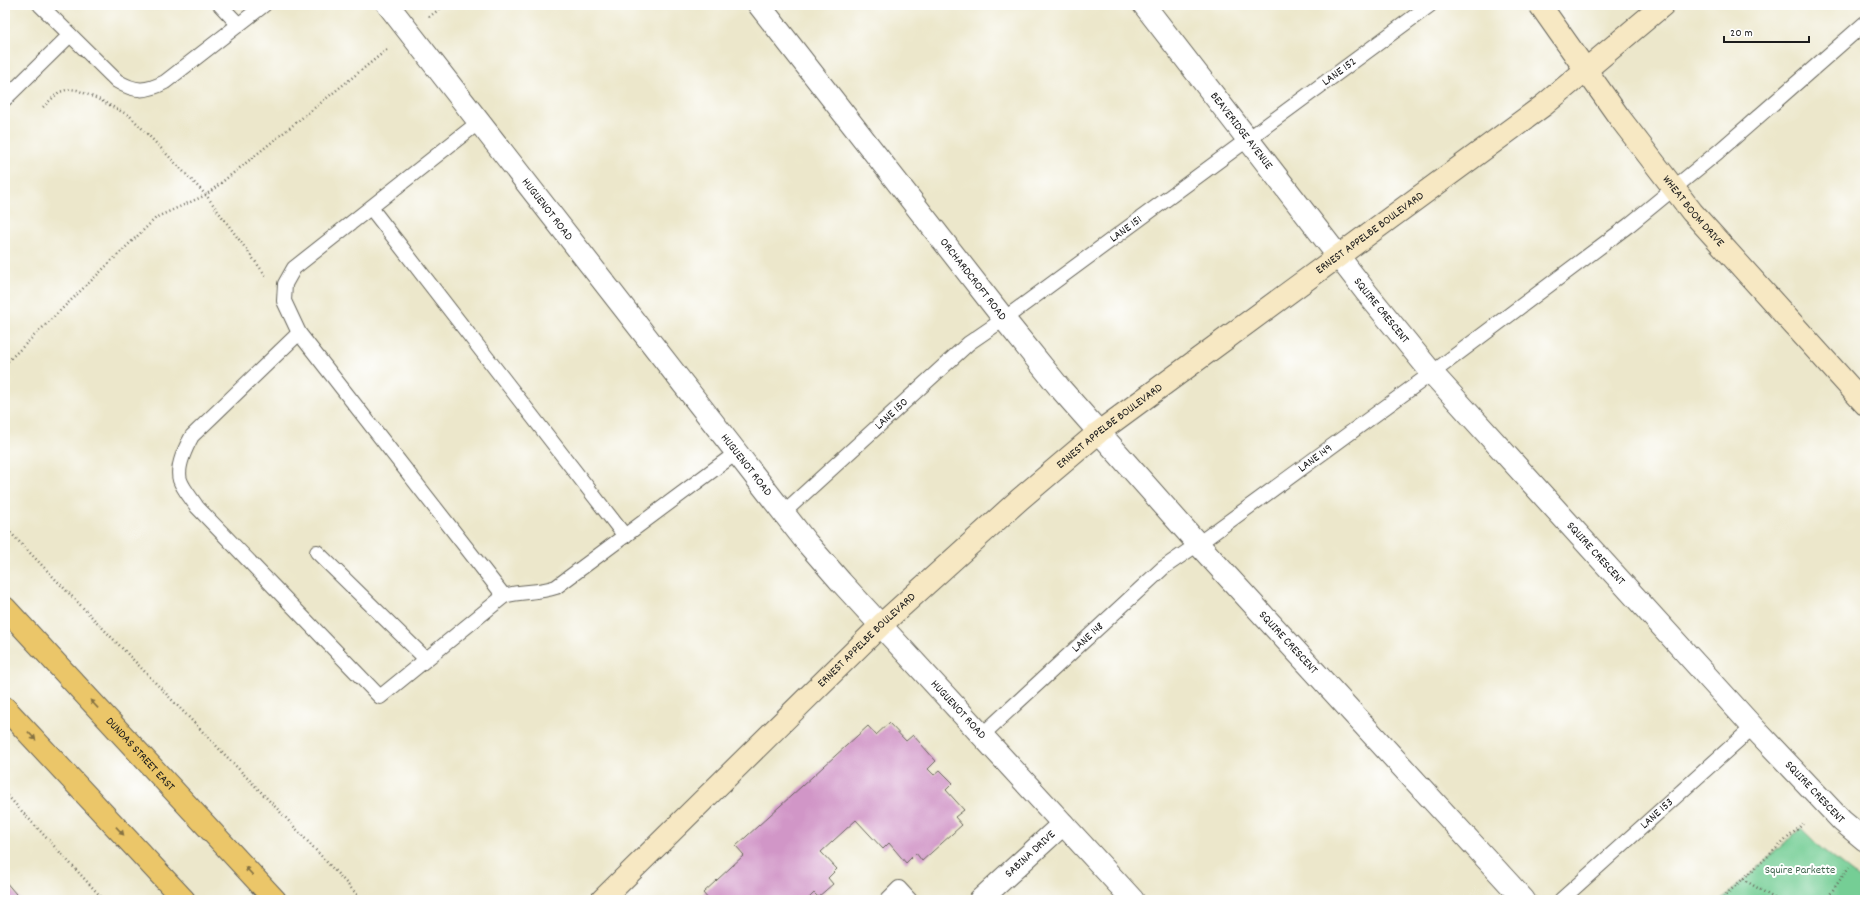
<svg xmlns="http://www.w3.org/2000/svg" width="1870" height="905" font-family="Dekko,sans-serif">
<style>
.green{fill:#74ce95;stroke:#487558}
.building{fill:#d196c7}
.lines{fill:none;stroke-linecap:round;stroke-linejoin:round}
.lane-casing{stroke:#656359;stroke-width:16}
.street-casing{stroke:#656359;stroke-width:24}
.secondary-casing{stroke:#656359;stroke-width:24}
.primary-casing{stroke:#656359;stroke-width:24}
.path{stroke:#656359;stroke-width:2.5;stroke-dasharray:1 3;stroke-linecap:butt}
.lane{stroke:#fff;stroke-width:14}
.street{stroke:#fff;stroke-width:22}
.secondary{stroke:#f7e8c3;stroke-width:22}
.primary{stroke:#ebc669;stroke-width:22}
.oneway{fill:#847142}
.labels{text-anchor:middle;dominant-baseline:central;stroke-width:4;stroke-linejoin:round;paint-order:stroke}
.street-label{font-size:12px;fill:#1c1c1c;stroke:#fff}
.park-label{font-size:12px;fill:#3f634c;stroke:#fff}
</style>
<rect width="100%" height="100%" fill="#fff"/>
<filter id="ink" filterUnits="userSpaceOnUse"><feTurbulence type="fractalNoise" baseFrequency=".025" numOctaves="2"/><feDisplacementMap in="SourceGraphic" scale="8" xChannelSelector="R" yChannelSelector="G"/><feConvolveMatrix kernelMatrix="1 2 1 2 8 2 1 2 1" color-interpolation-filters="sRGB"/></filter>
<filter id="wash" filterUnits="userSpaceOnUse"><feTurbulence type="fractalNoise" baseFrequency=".012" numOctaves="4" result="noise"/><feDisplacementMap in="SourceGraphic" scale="16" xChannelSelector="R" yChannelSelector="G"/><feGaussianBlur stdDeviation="0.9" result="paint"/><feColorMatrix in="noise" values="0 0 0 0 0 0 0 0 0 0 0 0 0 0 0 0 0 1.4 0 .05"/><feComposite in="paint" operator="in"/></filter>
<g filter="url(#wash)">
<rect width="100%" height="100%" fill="#ece7cb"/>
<path class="green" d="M1801,828l21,21 43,34v17h-143z"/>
<g id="blocks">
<path class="building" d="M889,723l17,18 7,-6 23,26 -8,8 6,6 6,-5 13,13 -7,7 18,20 -9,7 7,8 -40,36 -6,-8 -10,10 -17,-20 -6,6 -27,-29 -35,32 16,17 -9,9 5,6 -15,13 -4,-4 -7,7h-98l-6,-7 41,-38 -8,-9 132,-120 8,9z
M5,881l16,19h-16z"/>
</g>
</g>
<g filter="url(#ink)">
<use href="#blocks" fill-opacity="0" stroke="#656359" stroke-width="1"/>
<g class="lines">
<defs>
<g id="lane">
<path d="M40,5l77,76c18,11 29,11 48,1l99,-77"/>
<path d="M220,5l18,19"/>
<path d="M5,99l65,-64"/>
<path d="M479,122l-185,146 -9,16 -1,17 15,32 205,263c19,-6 32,-2 52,-9l180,-134"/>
<path d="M371,208l254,328"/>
<path d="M299,333l-107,103c-6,11 -16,30 -12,44 3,9 12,19 17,27l183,190 124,-101"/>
<path id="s1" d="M783,513l186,-170 35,-24 426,-314"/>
<path d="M317,552l109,107"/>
<path id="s2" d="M982,735l181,-167 35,-24 234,-171 197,-148 89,-73 147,-129"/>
<path d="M887,900l12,-12 11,12"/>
<path id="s3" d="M1561,900l192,-173"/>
</g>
<g id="street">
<path id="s4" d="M388,5l419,538 34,39 292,318"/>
<path id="s5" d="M759,5l245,314 55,68 139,157 326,356"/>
<path id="s6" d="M1144,5l222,287 66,81 321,354 89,94 23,19"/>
<path id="s7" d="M980,900l83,-76"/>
</g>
<g id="secondary">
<path id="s8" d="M1540,5l79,112 73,95 173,192"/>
<path id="s9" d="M602,900l279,-275 139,-126 79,-67 445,-327 119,-100"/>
</g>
<g id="primary">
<path id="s10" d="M5,608l270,292"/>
<path d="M5,708l179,192"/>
</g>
</defs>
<use href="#lane" class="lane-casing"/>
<use href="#street" class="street-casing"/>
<use href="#secondary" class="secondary-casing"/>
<use href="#primary" class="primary-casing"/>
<path class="path" d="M429,17l16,-12
M43,107l16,-15 11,-3 7,1 21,9 32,17 76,79 60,81
M5,364l152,-147 49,-22 183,-147
M5,527l281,291 76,82
M5,793l99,107
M1743,879l34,21
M1720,900l83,-76
M1826,900l23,-33"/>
<use href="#lane" class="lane"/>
<use href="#street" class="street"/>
<use href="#secondary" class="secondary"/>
<use href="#primary" class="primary"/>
</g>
<defs><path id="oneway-solid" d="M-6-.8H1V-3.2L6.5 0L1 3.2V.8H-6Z"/></defs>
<g class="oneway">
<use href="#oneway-solid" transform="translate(94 704) rotate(-133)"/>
<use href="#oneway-solid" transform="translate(32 736) rotate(47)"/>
<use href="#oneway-solid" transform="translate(120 831) rotate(47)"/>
<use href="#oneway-solid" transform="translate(249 871) rotate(-133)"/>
</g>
</g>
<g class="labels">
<g class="street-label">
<text stroke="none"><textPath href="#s1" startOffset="711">LANE 152</textPath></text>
<text stroke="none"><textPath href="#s6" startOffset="159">BEAVERIDGE AVENUE</textPath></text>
<text stroke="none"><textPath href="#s4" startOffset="259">HUGUENOT ROAD</textPath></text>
<text stroke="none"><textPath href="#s8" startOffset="257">WHEAT BOOM DRIVE</textPath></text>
<text stroke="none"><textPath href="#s1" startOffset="446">LANE 151</textPath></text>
<text stroke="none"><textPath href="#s9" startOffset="1019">ERNEST APPELBE BOULEVARD</textPath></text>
<text stroke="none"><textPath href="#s5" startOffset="348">ORCHARDCROFT ROAD</textPath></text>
<text stroke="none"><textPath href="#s6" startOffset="387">SQUIRE CRESCENT</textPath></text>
<text stroke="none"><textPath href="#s1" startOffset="147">LANE 150</textPath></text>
<text stroke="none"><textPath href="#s9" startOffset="695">ERNEST APPELBE BOULEVARD</textPath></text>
<text stroke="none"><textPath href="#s2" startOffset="434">LANE 149</textPath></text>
<text stroke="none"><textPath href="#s4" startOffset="583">HUGUENOT ROAD</textPath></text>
<text stroke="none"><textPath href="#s6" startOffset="711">SQUIRE CRESCENT</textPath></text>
<text stroke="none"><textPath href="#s2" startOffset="144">LANE 148</textPath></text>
<text stroke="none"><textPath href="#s9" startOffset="371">ERNEST APPELBE BOULEVARD</textPath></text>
<text stroke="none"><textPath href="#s5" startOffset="829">SQUIRE CRESCENT</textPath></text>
<text stroke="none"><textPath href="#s4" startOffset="907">HUGUENOT ROAD</textPath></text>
<text stroke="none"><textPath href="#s10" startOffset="199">DUNDAS STREET EAST</textPath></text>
<text stroke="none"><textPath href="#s6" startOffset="1035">SQUIRE CRESCENT</textPath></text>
<text stroke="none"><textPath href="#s3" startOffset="129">LANE 153</textPath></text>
<text stroke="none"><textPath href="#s7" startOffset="68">SABINA DRIVE</textPath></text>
</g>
<g class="park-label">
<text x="1800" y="870">Squire Parkette</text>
</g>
</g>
<rect width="1870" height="905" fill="none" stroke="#fff" stroke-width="20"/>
<path d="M1724 36v6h85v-6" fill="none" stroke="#1c1c1c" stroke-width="2"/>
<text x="1730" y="36" font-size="12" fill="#1c1c1c" stroke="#ffffff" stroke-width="3" paint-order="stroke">20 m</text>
</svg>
